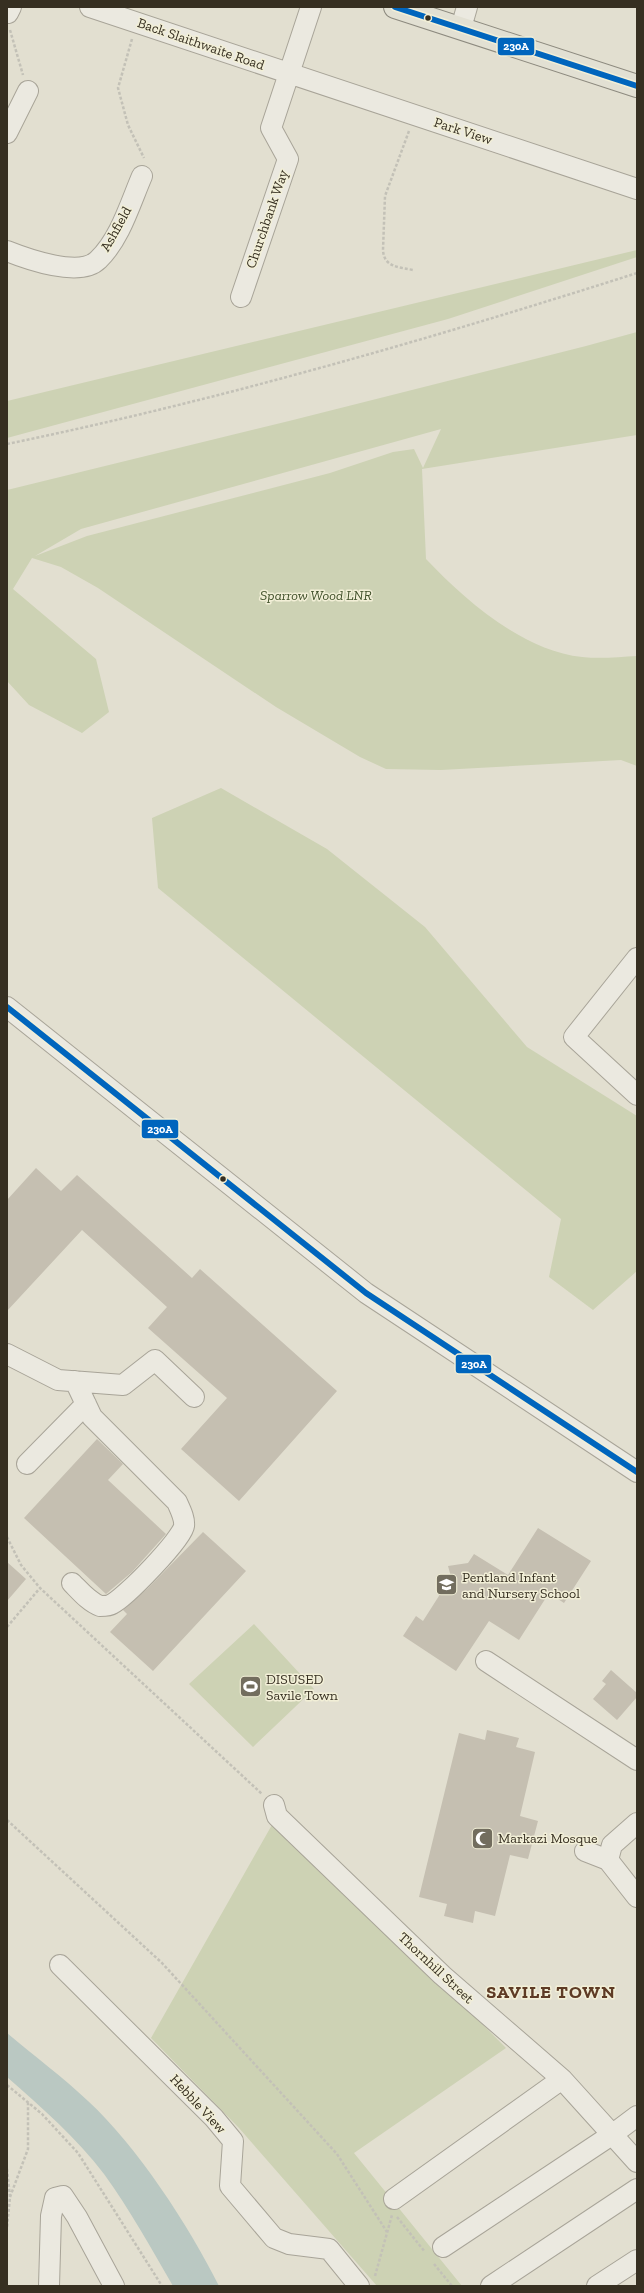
<svg xmlns="http://www.w3.org/2000/svg" width="644" height="2293" font-family="'Zilla Slab',serif">
<style>
.green{fill:#cdd2b4;fill-rule:evenodd}
.water{fill:#bac8c2}
.building{fill:#c5bfb1}
.lines{fill:none;stroke-linecap:round;stroke-linejoin:round}
.minor-casing{stroke:#a8a498;stroke-width:22}
.major-casing{stroke:#8d8a7f;stroke-width:24}
.path{stroke:#c3c1b7;stroke-width:2.5;stroke-dasharray:3 2;stroke-linecap:butt}
.minor{stroke:#ebe9e0;stroke-width:20}
.major{stroke:#e2e0d3;stroke-width:22}
.bus-1-casing{stroke:#f2efd7;stroke-width:9}
.bus-1{stroke:#0065bd;stroke-width:6}
.bus-dot{fill:#362f21;stroke:#f2efd7;stroke-width:1.5}
.labels{text-anchor:middle;dominant-baseline:central;stroke-width:3;stroke-linejoin:round;paint-order:stroke}
.street-label{font-size:14px;fill:#362f21;stroke:#f2efd7}
.park-label{font-size:14px;font-style:italic;fill:#40502a;stroke:#f2efd7}
.poi-label{font-size:14px;fill:#362f21;stroke:#f2efd7;text-anchor:start}
.district-label{font-size:18px;font-weight:bold;letter-spacing:1px;fill:#5e3b25;stroke:#f2efd7}
.line-badge{stroke:#f2efd7;stroke-width:1.5}
.badge-label{font-size:11px;text-anchor:middle;font-weight:bold;fill:#fff}
</style>
<rect width="100%" height="100%" fill="#e2dfd0"/>
<path class="green" d="M637,250v7l-189,62 -441,119v-37z
M637,332v103l-215,34 4,90c39,41 97,92 156,98 18,2 37,0 55,-1v110l-16,-6 -180,10 -55,-1 -26,-12 -84,-50 -178,-119 -37,-21 -29,-9 -19,31 83,70 13,53 -27,21 -53,-28 -22,-24v-191l282,-69 297,-75zM441,429l-18,39 -9,-19 -21,3 -63,21 -243,63 -52,20 46,-27z
M221,788l106,61 98,78 102,120 110,69v155l-44,39 -44,-33 12,-58 -403,-331 -6,-70z
M254,1624l60,65 -61,58 -64,-63z
M277,1816l229,232 -152,105 108,133h-85l-138,-158 -88,-90z"/>
<path class="water" d="M7,2033c27,23 56,44 81,68 49,45 101,125 131,185h-46c-22,-38 -43,-76 -69,-112 -27,-36 -63,-67 -97,-97z"/>
<path class="building" d="M36,1168l25,23 16,-16 115,103 8,-9 137,122 -98,110 -58,-52 46,-51 -79,-70 19,-21 -85,-77 -75,81v-111z
M97,1439l26,25 -15,16 58,54 -34,38 -26,22 -82,-76z
M538,1528l53,33 -27,42 -15,-10 -30,47 -30,-19 -33,50 -53,-35 13,-20 7,5 28,-44 -3,-11 20,-3 6,-9 34,21z
M203,1532l43,39 -93,100 -43,-39 17,-18 -4,-4 25,-22z
M7,1562l19,17 -19,22z
M611,1670l26,23v4l-20,23 -24,-21 13,-15 -4,-3z
M487,1730l32,8 -3,9 19,5 -15,64 18,5 -10,38 -18,-4 -15,61 -20,-5 -2,12 -29,-7 3,-12 -28,-7 40,-164 26,7z"/>
<g class="lines">
<defs>
<path id="minor" d="M90,7l547,182
M8,13l3,-6
M461,28l6,-21
M7,133l21,-42
M7,251c20,8 73,27 91,9 22,-21 32,-56 44,-84
M241,297l47,-138 -17,-31 40,-121
M637,958l-63,79 63,58
M7,1007l359,286 271,179
M7,1354l51,26 65,5 32,-25 39,37
M27,1464l59,-60
M72,1583c8,8 17,19 28,23 3,0 9,0 12,-2 13,-6 71,-66 72,-78 1,-8 -4,-17 -7,-24l-85,-85 -17,-36
M486,1661l151,99
M274,1805l3,11 165,159 120,104 75,83
M637,1823l-25,22 -4,15 29,37
M585,1851l23,9
M60,1965l154,153 19,23 -3,45 44,52 15,6 40,5 30,37
M394,2199l168,-120
M443,2247l170,-113 24,-18
M49,2286l2,-70 4,-18 8,-2 14,21 37,69
M491,2286l146,-97
M597,2286l40,-26"/>
<path id="major" d="M395,7l242,79"/>
</defs>
<use href="#minor" class="minor-casing"/>
<use href="#major" class="major-casing"/>
<path class="path" d="M10,30l13,45
M132,39l-14,49 10,37 16,33
M409,131l-24,65 -2,54c1,17 15,17 30,20
M7,444c213,-44 423,-105 630,-171
M7,1537l14,28 19,23 222,206
M7,1627l33,-39
M7,1820l155,143 175,191 50,78
M7,2085l35,29 36,39 84,133
M7,2169l3,28 -3,31
M10,2197l18,-48v-46
M397,2217l28,35
M434,2264l18,22
M375,2276l17,-61"/>
<use href="#minor" class="minor"/>
<use href="#major" class="major"/>
<defs>
<path id="bus-1" d="M395,7l242,79
M7,1007l359,286 271,179"/>
</defs>
<use href="#bus-1" class="bus-1-casing"/>
<use href="#bus-1" class="bus-1"/>
</g>
<defs>
<symbol id="school-square" viewBox="-11 -11 22 22"><rect x="-9" y="-9" width="18" height="18" rx="4" fill="#726d5e" stroke="#f2efd7"/><path d="M0-5L7-2L0 1L-7-2ZM-4 1L0 2.5L4 1V4Q0 6-4 4Z" fill="#fff"/></symbol>
<symbol id="stadium-square" viewBox="-11 -11 22 22"><rect x="-9" y="-9" width="18" height="18" rx="4" fill="#726d5e" stroke="#f2efd7"/><path d="M0-5a6.5 5 0 1 0 0 10a6.5 5 0 1 0 0-10ZM-3.5-1.8h7v3.6h-7Z" fill="#fff"/></symbol>
<symbol id="mosque-square" viewBox="-11 -11 22 22"><rect x="-9" y="-9" width="18" height="18" rx="4" fill="#726d5e" stroke="#f2efd7"/><path d="M3.5-4.9A6 6 0 1 0 3.5 4.9A5 5 0 1 1 3.5-4.9Z" fill="#fff"/></symbol>
</defs>
<g fill-rule="evenodd">
<use href="#school-square" x="434" y="1572" width="25" height="25"/>
<use href="#stadium-square" x="238" y="1674" width="25" height="25"/>
<use href="#mosque-square" x="470" y="1826" width="25" height="25"/>
</g>
<g class="bus-dot">
<circle cx="428" cy="18" r="3.5"/>
<circle cx="223" cy="1179" r="3.5"/>
</g>
<g class="labels">
<g class="street-label">
<text transform="translate(201 44) rotate(19)">Back Slaithwaite Road</text>
<text transform="translate(463 131) rotate(18)">Park View</text>
<text transform="translate(267 219) rotate(-71)">Churchbank Way</text>
<text transform="translate(116 229) rotate(-61)">Ashfield</text>
<text transform="translate(436 1968) rotate(43)">Thornhill Street</text>
<text transform="translate(198 2104) rotate(47)">Hebble View</text>
</g>
<g class="park-label">
<text x="316" y="595">Sparrow Wood LNR</text>
</g>
<g class="poi-label">
<text x="462" y="1577">Pentland Infant<tspan x="462" dy="16">and Nursery School</tspan></text>
<text x="266" y="1679">DISUSED<tspan x="266" dy="16">Savile Town</tspan></text>
<text x="498" y="1838">Markazi Mosque</text>
</g>
<g class="district-label">
<text x="551" y="1992">SAVILE TOWN</text>
</g>
</g>
<g class="line-badge">
<rect x="497" y="37" width="38" height="19" rx="4" fill="#0065bd"/>
<rect x="141" y="1119" width="38" height="20" rx="4" fill="#0065bd"/>
<rect x="455" y="1354" width="37" height="20" rx="4" fill="#0065bd"/>
</g>
<g class="badge-label">
<text x="516" y="50">230A</text>
<text x="160" y="1133">230A</text>
<text x="474" y="1368">230A</text>
</g>
<rect width="644" height="2293" fill="none" stroke="#362f21" stroke-width="16"/>
</svg>
